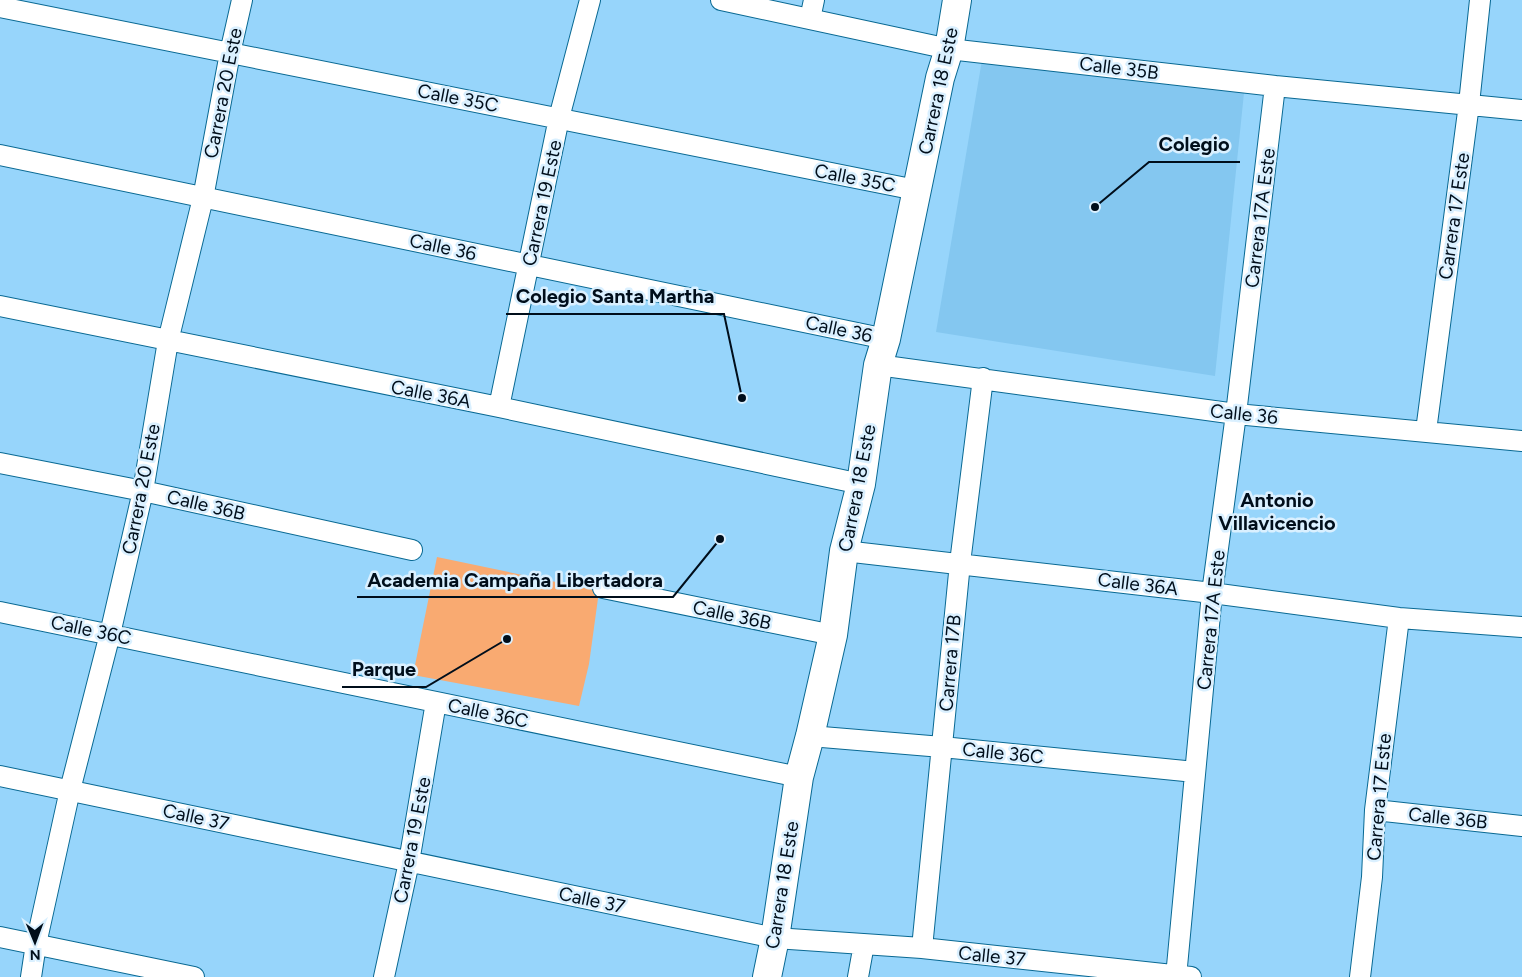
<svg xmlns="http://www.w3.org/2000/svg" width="1522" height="977" font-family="Figtree,sans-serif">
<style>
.built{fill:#84c7f0}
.green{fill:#f9aa71}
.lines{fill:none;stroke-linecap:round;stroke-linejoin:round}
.street-casing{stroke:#096993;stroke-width:22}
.secondary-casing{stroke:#096993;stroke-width:30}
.street{stroke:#fff;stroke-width:20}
.secondary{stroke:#fff;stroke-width:28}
.labels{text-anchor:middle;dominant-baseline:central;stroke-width:5;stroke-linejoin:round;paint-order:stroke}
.street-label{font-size:19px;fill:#000e1b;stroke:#daf0ff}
.neighbourhood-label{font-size:20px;font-weight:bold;fill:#000e1b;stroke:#daf0ff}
.leader{fill:none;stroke:#000e1b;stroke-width:2}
.callout-dot{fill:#000e1b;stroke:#daf0ff;stroke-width:2}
.callout-label{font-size:20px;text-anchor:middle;font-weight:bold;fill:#000e1b;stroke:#daf0ff;stroke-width:5;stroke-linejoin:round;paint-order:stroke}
</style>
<rect width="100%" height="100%" fill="#97d5fb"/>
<path class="built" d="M983,54l262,29 -30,293 -279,-44z"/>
<path class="green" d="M437,557l162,34 -10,73 -10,42 -166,-31z"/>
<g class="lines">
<defs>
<path id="street" d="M721,0l228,49 326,37 247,24
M0,7l916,183
M810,19l4,-19
M0,155l886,184
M0,306l499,101 362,77
M878,365l358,49 286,27
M499,407l60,-289 31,-118
M1426,431l43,-327 11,-104
M0,463l143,28 269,59
M844,551l368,42 187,25 123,9
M603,588l230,47
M0,612l799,165
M810,736l132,11 253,25
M0,776l775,162 147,10 269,29
M1375,810l147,16
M0,937l194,40
M922,948l38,-385 23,-185
M31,977l5,-33 34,-154 40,-156 33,-143 25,-150 35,-143 27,-145 12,-53
M384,977l25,-115 27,-160
M858,977l6,-33
M1176,977l36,-384 24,-179 39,-328
M1360,977l12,-100 3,-67 24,-192"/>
<path id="secondary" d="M767,977l8,-39 24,-161 11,-41 23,-101 11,-84 17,-67 17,-119 8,-26 54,-261 9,-29 8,-49"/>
</defs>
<use href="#street" class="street-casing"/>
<use href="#secondary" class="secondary-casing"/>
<use href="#street" class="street"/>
<use href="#secondary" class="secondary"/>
</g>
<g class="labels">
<g class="street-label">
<text transform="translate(1119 68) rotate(7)">Calle 35B</text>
<text transform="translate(938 91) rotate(-78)">Carrera 18 Este</text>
<text transform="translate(223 93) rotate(-79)">Carrera 20 Este</text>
<text transform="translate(458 98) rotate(11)">Calle 35C</text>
<text transform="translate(855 178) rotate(11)">Calle 35C</text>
<text transform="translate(542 203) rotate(-78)">Carrera 19 Este</text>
<text transform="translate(1454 216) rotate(-82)">Carrera 17 Este</text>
<text transform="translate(1260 218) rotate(-83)">Carrera 17A Este</text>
<text transform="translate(443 247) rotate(12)">Calle 36</text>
<text transform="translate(839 329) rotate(12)">Calle 36</text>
<text transform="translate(431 394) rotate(11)">Calle 36A</text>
<text transform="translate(1244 414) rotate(6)">Calle 36</text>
<text transform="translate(857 488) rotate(-79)">Carrera 18 Este</text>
<text transform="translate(141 489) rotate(-79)">Carrera 20 Este</text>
<text transform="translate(206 505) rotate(13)">Calle 36B</text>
<text transform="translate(1138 584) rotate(7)">Calle 36A</text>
<text transform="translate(732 615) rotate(12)">Calle 36B</text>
<text transform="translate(1211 620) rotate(-84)">Carrera 17A Este</text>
<text transform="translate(91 630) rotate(12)">Calle 36C</text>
<text transform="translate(950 663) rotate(-85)">Carrera 17B</text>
<text transform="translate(488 713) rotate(12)">Calle 36C</text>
<text transform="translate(1003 753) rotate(6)">Calle 36C</text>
<text transform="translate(1379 797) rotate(-85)">Carrera 17 Este</text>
<text transform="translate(196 817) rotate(12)">Calle 37</text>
<text transform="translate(1448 818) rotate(6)">Calle 36B</text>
<text transform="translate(412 840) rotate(-79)">Carrera 19 Este</text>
<text transform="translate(782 885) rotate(-81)">Carrera 18 Este</text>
<text transform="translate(592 900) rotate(12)">Calle 37</text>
<text transform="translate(992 956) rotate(6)">Calle 37</text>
</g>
<g class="neighbourhood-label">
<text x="1277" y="500">Antonio<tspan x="1277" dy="23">Villavicencio</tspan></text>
</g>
</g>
<path class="leader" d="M1095 207L1149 162H1240M742 398L724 314H506M720 539L673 597H357M507 639L426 687H342"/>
<g class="callout-dot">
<circle cx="1095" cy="207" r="5"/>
<circle cx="742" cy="398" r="5"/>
<circle cx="720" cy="539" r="5"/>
<circle cx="507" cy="639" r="5"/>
</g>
<g class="callout-label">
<text x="1194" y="151">Colegio</text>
<text x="615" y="303">Colegio Santa Martha</text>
<text x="515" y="587">Academia Campaña Libertadora</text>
<text x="384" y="676">Parque</text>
</g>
<g transform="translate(35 942) rotate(179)" stroke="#daf0ff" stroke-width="4" paint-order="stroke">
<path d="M0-4L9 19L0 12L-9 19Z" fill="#000e1b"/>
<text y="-8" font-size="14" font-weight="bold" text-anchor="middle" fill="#000e1b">N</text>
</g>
</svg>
